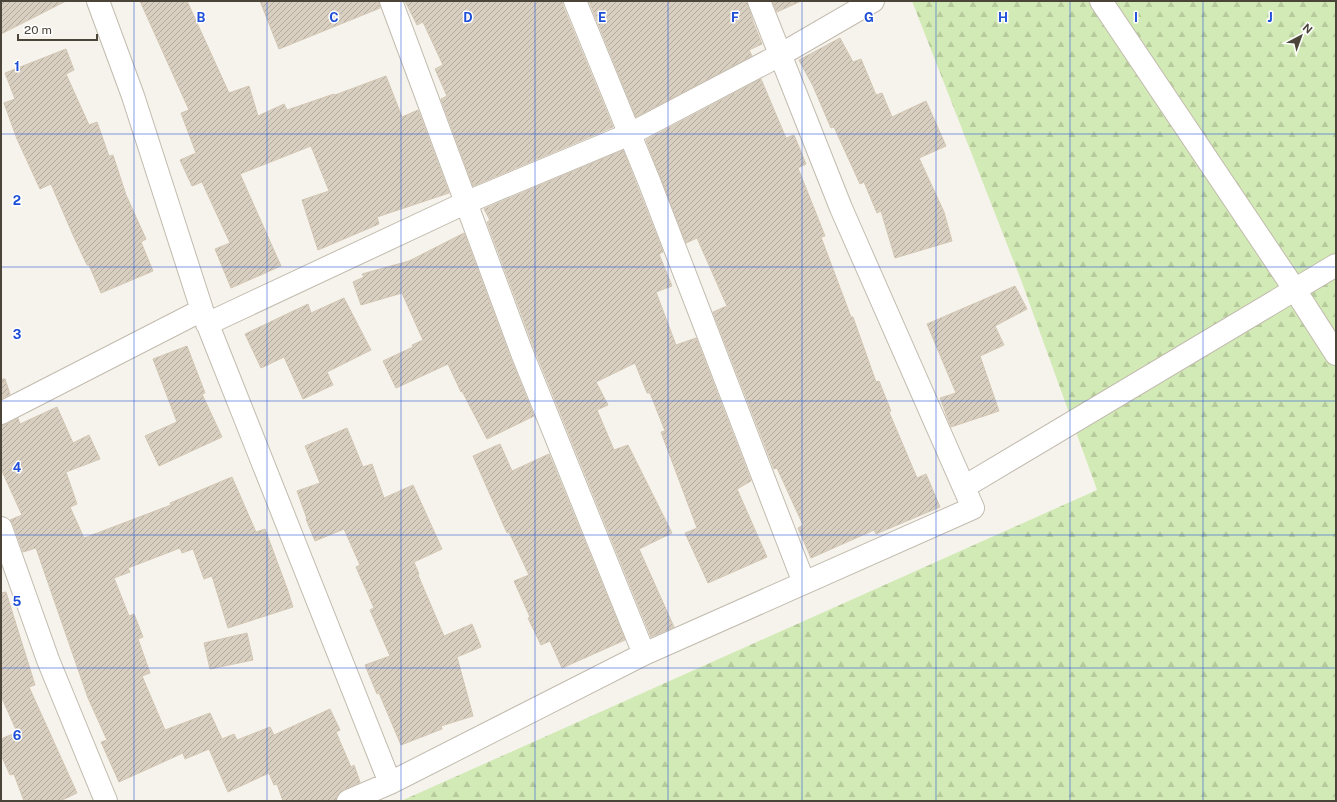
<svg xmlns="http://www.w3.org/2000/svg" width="1337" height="802" font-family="'Public Sans',sans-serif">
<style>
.forest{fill:url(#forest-firs)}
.building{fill:url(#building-hatch);stroke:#d3c7b4}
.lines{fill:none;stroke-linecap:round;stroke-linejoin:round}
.minor-casing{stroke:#c2bbae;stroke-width:24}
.minor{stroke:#fff;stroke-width:22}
.grid{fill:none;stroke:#1d4ed8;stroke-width:1;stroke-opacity:0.55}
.grid-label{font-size:13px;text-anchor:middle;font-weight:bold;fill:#1d4ed8;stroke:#fff;stroke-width:3;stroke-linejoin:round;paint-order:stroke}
</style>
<defs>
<pattern id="forest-firs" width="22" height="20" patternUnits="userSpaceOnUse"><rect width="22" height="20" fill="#d2eab5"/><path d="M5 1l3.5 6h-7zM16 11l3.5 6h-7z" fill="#b6ca9c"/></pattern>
<pattern id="building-hatch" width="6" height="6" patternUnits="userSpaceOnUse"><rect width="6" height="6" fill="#d8cfc1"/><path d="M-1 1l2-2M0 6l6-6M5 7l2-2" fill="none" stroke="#b1aa9e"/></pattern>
</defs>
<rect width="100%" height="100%" fill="#f6f3ec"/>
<path class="forest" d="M912,1h424v800h-935l696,-311 -76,-210z"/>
<path class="building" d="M1,1h65l-65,33z
M140,1h47l42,92 20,-7 9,30 26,-12 3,6 47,-16 1,1 51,-19 16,41 16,-7 31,83 -72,24 2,7 -61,26 -16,-50 27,-9 -18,-45 -71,28 41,92 -50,22 -16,-39 15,-6 -28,-61 -10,4 -12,-26 16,-7 -15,-40 8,-3z
M260,1h119l1,7 -101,41z
M405,1h158v5l50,121 -140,59 -32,-87 6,-3 -12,-27 8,-4 -20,-43 -6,3z
M589,1h158l6,21 9,22 -13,6 3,6 -116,61z
M772,1h29l-24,11z
M840,38l13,24 8,-3 15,36 6,-2 10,24 34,-16 20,45 -27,12 25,54 8,29 -57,17 -14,-47 -4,2 -13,-31 -4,2 -26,-57 -3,1 -18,-42 -14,-26z
M66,49l8,21 -8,4 23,51 8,-3 12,34 4,-1 13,40 20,44 -5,3 12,29 -52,22 -12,-28h-2l-14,-30 -22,-51 -11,5 -23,-50 -13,-36 11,-4 -10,-26z
M761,79l25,59 8,-3 12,29 -8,4 27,68 -4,1 30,80h2l23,65 3,-1 12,30 -2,1 28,66 9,-4 14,33 -64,27 -2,-4 -63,28 -13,-30 5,-3 -26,-57 -3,1 -61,-157 14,-6 -30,-68 -11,5 -40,-103z
M623,150l40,102 -4,2 13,32 -16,6 20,53 20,-7 55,143 -14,8 30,68 -59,26 -23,-50 12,-5 -36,-96 4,-1 -15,-38h-3l-12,-30 -39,19 12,23 -11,5 17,40 14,-5 44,88 -33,16 35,78 -23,10 -117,-289 -47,-126 3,-2 -6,-11z
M464,233l46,124 24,59 -47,23 -25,-48 -1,1 -13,-28 -52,24 -13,-27 30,-14 -1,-2 11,-5 -21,-47 -41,12 -8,-23 11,-5 -2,-3 47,-13z
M1015,286l12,23 -32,17 9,19 -24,11 19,55 -48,16 -11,-29 16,-5 -29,-69z
M344,298l27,52 -44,22 6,13 -30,14 -19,-42 -23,11 -16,-34 63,-30 3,9z
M187,346l18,47 -3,1 20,43 -63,29 -14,-30 32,-14 -24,-63z
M1,379h4l5,15 -9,5z
M57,407l16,36 16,-8 11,24 -34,13 11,32 -7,3 14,31 87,-33 -1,-2 62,-26 24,55 9,-3 23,62 5,16 -65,21 -16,-52 -8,3 -11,-30 -11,4 -2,-5 -52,20 2,4 -16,6 15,38 5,-2 9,23 -5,2 12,34 -8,3 23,54 45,-17 12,26 12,-5 3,6 33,-13 4,8 56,-26 10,21 -4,2 15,35 3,-2 6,17 -17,8 -5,3 -2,7 -3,1h-50l-6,-17 -3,1 -5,-12 -41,19 -19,-43 -24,10 -2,-6 -64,29 -18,-40 6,-2 -19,-42 -52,-150 -13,4 -10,-28 -3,-4 12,-5 -21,-46v-44l6,-1 11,-6 2,6z
M347,428l16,39 9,-3 12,34 29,-13 29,64 -28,13 5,12 -1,1 26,61 28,-12 9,23 -24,10 16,59 -32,10 1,3 -41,16 -22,-52 -2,1 -12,-29 25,-9 -20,-46 4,-2 -18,-41 4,-2 -16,-36 -29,12 -9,-22h1l-10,-28 23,-8 -15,-37z
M500,444l12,27 37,-17 76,186 -63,28 -12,-27 -9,4 -13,-27 2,-1 -16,-36 15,-6 -20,-43 -2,1 -34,-77z
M6,592l29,93 -6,2 48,106 -17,8h-36l-10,-27 -4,1 -9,-20v-16l16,-7 -16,-36v-103z
M247,633l6,27 -43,9 -6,-26z"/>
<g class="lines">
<defs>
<path id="minor" d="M98,1l35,95 69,214 188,473
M391,1l131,352 122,301
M575,1l74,180 155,402
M1101,1l194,289 41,64
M207,324l258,-121 165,-69 150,-79 93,-54
M1,413l201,-103
M964,487l372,-222
M1,528l47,132 58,141
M348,801l42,-18 254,-129 329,-146 -132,-300 -82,-207"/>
</defs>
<use href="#minor" class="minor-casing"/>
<use href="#minor" class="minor"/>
</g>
<path class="grid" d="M134,1v800M267,1v800M401,1v800M535,1v800M668,1v800M802,1v800M936,1v800M1070,1v800M1203,1v800M1,134h1335M1,267h1335M1,401h1335M1,535h1335M1,668h1335"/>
<g class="grid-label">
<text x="201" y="22">B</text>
<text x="334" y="22">C</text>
<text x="468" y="22">D</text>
<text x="602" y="22">E</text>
<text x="735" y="22">F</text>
<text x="869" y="22">G</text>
<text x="1003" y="22">H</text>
<text x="1136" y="22">I</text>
<text x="1270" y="22">J</text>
<text x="17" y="71">1</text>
<text x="17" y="205">2</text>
<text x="17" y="339">3</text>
<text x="17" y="472">4</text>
<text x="17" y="606">5</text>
<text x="17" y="740">6</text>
</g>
<rect width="1337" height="802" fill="none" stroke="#4b4439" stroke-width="4"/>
<g transform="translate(1301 36) rotate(41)" stroke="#ffffff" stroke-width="3" paint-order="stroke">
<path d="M0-3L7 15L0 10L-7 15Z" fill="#4b4439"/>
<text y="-6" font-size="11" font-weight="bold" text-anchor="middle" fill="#4b4439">N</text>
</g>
<path d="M18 34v6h79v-6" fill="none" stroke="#4b4439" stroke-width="2"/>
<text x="24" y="34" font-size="12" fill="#4b4439" stroke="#ffffff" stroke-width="3" paint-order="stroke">20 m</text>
</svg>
